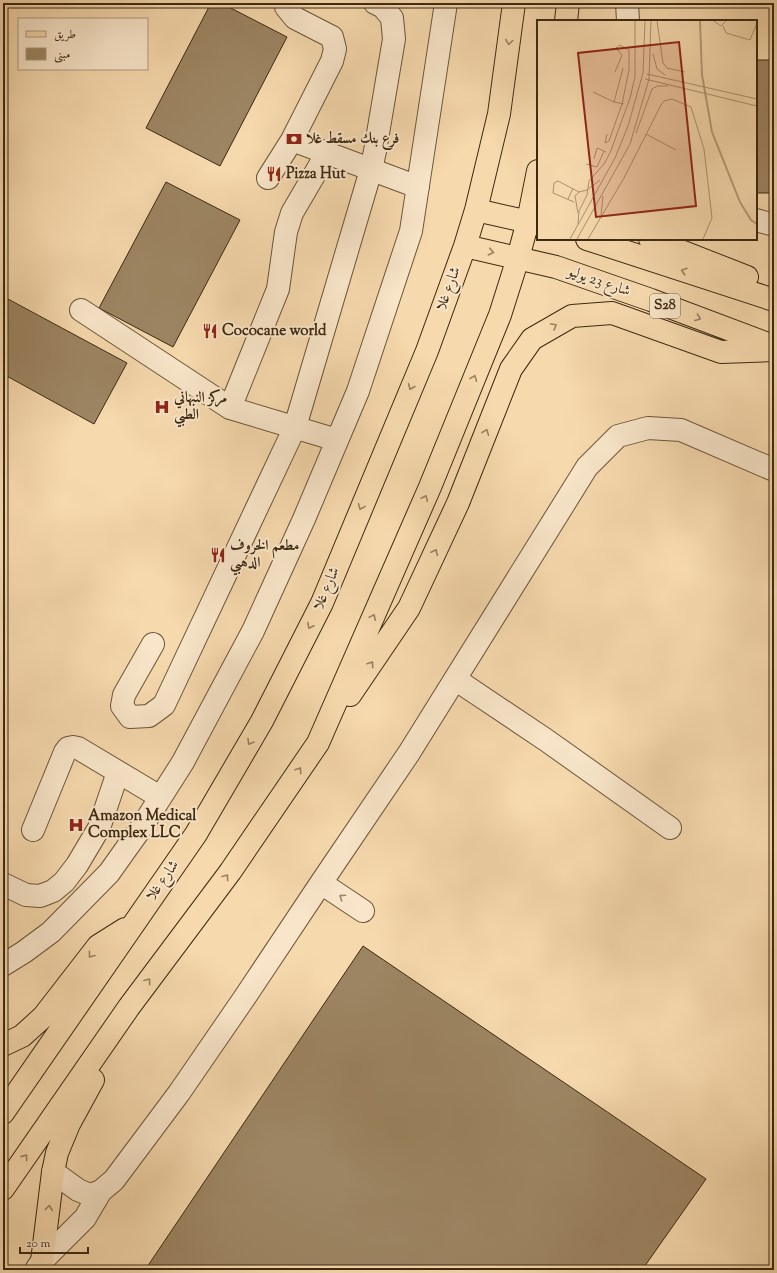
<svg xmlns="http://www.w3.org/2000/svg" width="777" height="1273" font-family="'Sorts Mill Goudy',Amiri,serif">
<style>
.building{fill:#9d8563;stroke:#3c2912}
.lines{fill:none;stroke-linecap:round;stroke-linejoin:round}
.minor-casing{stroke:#6a5539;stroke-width:24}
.major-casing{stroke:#3c2912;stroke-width:24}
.minor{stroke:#f9e6ca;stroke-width:22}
.major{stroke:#f6d9ad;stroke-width:22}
.oneway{stroke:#998160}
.oneway2{stroke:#9a886e}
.labels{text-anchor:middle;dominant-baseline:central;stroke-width:4;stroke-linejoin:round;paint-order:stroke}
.shield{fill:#f9e6ca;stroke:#756249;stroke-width:1}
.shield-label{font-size:14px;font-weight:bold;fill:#3c2912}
.poi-label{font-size:15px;font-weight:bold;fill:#3c2912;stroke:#f9e6ca;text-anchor:start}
.street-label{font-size:15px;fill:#3c2912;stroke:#f9e6ca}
.inset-river{fill:none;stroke:#b79d78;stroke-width:2}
.inset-road{fill:none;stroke:#ac936f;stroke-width:1}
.view{fill:#8f2418;fill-opacity:0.15;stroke:#8f2418;stroke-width:2}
.inset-edge{fill:none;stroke:#3c2912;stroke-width:2}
</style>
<rect width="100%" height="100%" fill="#f6d9ad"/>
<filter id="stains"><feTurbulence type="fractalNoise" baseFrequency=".005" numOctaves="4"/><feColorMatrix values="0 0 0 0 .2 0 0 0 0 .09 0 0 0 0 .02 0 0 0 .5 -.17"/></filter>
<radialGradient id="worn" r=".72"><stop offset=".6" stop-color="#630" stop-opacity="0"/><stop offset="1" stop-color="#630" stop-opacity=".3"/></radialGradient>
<path class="building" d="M211,3h10l66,34 -67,129 -74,-38z
M756,60h18v133h-18z
M166,182l74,38 -67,127 -74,-39z
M8,299l119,64 -33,61 -91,-50v-66z
M363,946l343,233 -64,91h-497z"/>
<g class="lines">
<defs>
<path id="minor" d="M627,3l1,18
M292,140l126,47
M268,178l24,-38 40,-79 3,-12 -3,-12 -37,-19 -9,-11v-4
M756,220l18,5
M81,310l149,98 107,32
M230,408l48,-119 8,-57 6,-19 35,-60
M153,644l-29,51 -2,11 8,11 19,-1 15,-11 131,-278 76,-257 4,-19 19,-112 -2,-21 -9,-11 -8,-4
M455,679l91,61 124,88
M33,830l32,-78 3,-4 5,-1 5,1 82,49
M321,883l42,28
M3,884l23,11 14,1 13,-5 11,-9 13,-17 22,-37 19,-56
M3,965l21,-13 27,-20 58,-59 32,-45 42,-66 70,-131 51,-112 54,-128 53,-160 35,-228
M53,1172l25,18 12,5 11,-4
M36,1270l6,-9 43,-43 16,-27 13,-11 65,-87 66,-96 76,-114 88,-130 178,-286 31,-31 30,-8 33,2 93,40"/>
<path id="major" d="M566,21l2,-18
M476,210l62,14
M587,239l187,61
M650,239l97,38
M465,246l91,21 95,33 122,46
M350,695l59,-87 49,-105 53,-134 21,-30 40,-23 40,-3 109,39 53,-2
M3,1045l19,-9 21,-19 55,-71 27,-17
M3,1113l193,-279 66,-113 60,-118 105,-252 38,-105 11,-36 23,-96 15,-111
M3,1189l126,-182 101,-135 88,-129 112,-256 70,-172 18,-57 10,-37 10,-50
M42,1261l11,-89 4,-19 12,-29 24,-44"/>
</defs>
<use href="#minor" class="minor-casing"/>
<use href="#major" class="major-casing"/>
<use href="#minor" class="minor"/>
<use href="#major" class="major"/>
</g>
<defs><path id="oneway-chevron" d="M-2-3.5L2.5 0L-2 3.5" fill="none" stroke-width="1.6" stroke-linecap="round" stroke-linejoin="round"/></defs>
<g class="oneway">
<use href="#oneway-chevron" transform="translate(509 42) rotate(98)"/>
<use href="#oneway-chevron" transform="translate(491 252) rotate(13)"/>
<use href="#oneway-chevron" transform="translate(684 271) rotate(-162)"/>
<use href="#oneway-chevron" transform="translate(698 318) rotate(21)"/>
<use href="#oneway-chevron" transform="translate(554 326) rotate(-30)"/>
<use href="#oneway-chevron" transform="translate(474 378) rotate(-68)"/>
<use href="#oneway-chevron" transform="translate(411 387) rotate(113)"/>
<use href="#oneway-chevron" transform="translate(486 432) rotate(-68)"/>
<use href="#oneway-chevron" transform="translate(425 498) rotate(-66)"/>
<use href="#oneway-chevron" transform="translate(361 507) rotate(112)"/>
<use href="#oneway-chevron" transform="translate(435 552) rotate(-65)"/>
<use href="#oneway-chevron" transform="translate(373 617) rotate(-66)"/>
<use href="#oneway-chevron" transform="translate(310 626) rotate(117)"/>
<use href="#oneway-chevron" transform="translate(371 664) rotate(-56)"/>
<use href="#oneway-chevron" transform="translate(250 742) rotate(121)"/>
<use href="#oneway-chevron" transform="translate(299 770) rotate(-56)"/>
<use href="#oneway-chevron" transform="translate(226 877) rotate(-53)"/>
<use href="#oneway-chevron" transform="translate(91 955) rotate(128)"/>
<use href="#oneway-chevron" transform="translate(148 981) rotate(-53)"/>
<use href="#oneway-chevron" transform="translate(25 1157) rotate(-55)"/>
<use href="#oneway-chevron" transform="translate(49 1208) rotate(-83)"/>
</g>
<use class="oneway2" href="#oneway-chevron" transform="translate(342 897) rotate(-146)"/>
<defs>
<symbol id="bank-bare" viewBox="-9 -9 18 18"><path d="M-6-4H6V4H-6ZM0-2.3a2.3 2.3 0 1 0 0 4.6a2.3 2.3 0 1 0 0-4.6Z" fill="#8f2418" stroke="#f9e6ca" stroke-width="2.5" paint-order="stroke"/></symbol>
<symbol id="restaurant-bare" viewBox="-9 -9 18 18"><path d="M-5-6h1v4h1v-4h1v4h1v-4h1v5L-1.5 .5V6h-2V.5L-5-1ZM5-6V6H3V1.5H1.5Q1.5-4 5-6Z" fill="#8f2418" stroke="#f9e6ca" stroke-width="2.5" paint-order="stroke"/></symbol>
<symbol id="hospital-bare" viewBox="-9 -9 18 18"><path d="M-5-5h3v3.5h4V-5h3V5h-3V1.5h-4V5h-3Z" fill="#8f2418" stroke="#f9e6ca" stroke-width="2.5" paint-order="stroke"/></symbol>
</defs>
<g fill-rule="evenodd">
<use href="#bank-bare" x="283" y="128" width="22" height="22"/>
<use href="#restaurant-bare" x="263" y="163" width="22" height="22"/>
<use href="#restaurant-bare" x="199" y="320" width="22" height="22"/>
<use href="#hospital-bare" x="151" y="396" width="22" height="22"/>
<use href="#restaurant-bare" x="207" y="544" width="22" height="22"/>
<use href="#hospital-bare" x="65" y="814" width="22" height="22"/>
</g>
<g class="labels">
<rect class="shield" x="650" y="294" width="30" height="24" rx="3"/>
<g class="shield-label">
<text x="665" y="306">S28</text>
</g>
<g class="poi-label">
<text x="306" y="139">فرع بنك مسقط غلا</text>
<text x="286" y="174">Pizza Hut</text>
<text x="222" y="331">Cococane world</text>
<text x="174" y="398">مركز النبهاني<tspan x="174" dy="17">الطبي</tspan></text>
<text x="230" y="546">مطعم الخروف<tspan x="230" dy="17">الدهبي</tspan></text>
<text x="88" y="816">Amazon Medical<tspan x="88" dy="17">Complex LLC</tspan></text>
</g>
<g class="street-label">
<text transform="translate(599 282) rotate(19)">شارع 23 يوليو</text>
<text transform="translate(449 289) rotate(-70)">شارع غلا</text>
<text transform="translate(327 589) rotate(-67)">شارع غلا</text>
<text transform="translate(163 881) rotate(-55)">شارع غلا</text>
</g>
</g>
<g transform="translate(537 20)">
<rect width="220" height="220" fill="#f6d9ad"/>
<path class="inset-river" d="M163,1l2,54 10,57 28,70 11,18 6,4"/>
<path class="inset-road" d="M120,1l6,42 4,5 18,4M177,1l7,5 5,-5M186,6l3,7 24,7 7,-17M116,34l4,15 8,6M110,54l110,25M108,59l112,27M56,72l21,10 10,2M77,82l9,-34M99,113l16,-44 5,-3h11M70,114l-2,9 4,-2 13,-37 7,-34v-20l-9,-5 -4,3 6,7 -7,17M109,114l30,16M57,139l3,-11 9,4M49,144l11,3 7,-16M50,170l13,-10M31,179l5,-11M37,182l-21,-9 1,-10 4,-2 21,11M41,193l-3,-17 4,-4 8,-2M64,195l2,-19M41,204l1,-13 8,-16 2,-14 15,-17 6,-11 20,-55 5,-21v-56M33,219l45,-81 13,-32 15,-53 2,-52M40,219l53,-95 19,-65 2,-58M51,219l36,-61 37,-73 3,-4 8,-2 19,8 13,42 8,69 -9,21"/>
<path class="view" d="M142,22l17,164 -100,11 -18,-164z"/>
<rect width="220" height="220" class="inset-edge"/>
</g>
<rect width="777" height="1273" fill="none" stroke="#f6d9ad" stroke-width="16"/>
<rect x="4" y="4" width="769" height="1265" fill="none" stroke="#3c2912" stroke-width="2"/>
<rect x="8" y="8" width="761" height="1257" fill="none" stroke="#3c2912"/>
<rect x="18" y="18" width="130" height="52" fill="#f9e6ca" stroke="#ad9a80"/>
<rect x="26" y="31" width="20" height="6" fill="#f6d9ad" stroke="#ad9a80"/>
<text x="54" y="38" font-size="12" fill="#3c2912">طريق</text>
<rect x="26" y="48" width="20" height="12" fill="#9d8563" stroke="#ad9a80"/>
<text x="54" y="58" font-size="12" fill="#3c2912">مبنى</text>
<path d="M20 1247v6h68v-6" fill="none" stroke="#3c2912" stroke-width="2"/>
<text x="26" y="1247" font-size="12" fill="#3c2912" stroke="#f9e6ca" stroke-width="3" paint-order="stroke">20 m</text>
<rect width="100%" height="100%" filter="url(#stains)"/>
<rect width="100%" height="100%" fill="url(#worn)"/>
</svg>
